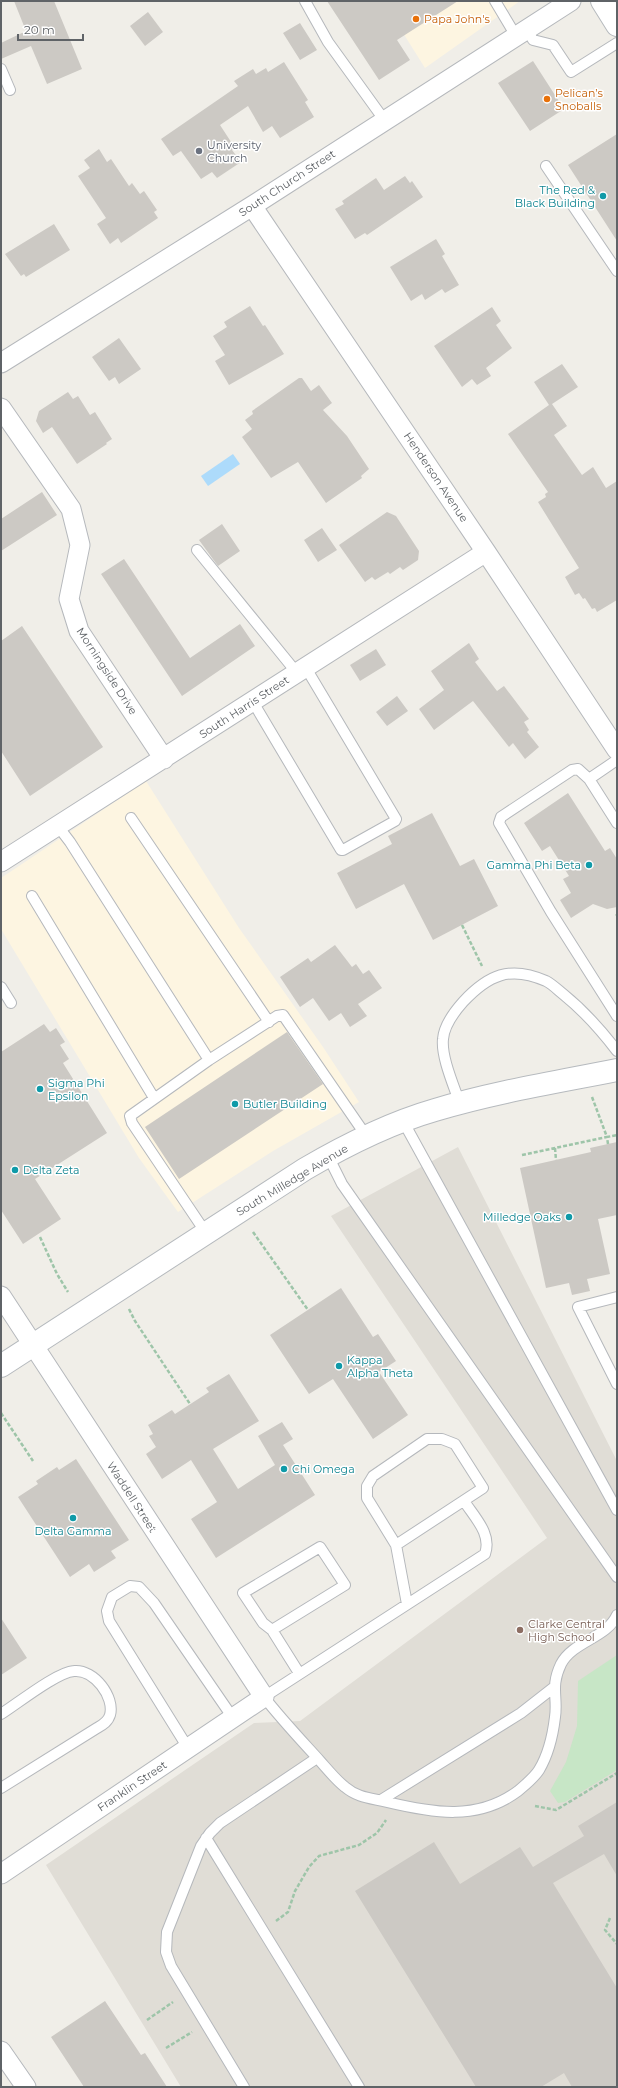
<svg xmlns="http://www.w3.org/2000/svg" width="618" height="2088" font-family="Montserrat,sans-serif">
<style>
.commercial{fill:#fdf5e1}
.education{fill:#e0ddd6}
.grass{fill:#c7e6c6}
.water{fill:#addbfb}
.building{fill:#ccc9c4}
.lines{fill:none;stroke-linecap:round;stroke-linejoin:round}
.lane-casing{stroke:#b5b8bc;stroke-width:12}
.street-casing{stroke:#b5b8bc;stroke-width:21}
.secondary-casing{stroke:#b6babe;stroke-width:24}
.path{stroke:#9ec5a9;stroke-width:2.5;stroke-dasharray:4 2;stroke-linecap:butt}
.lane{stroke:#fff;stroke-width:10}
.street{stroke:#fff;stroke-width:19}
.secondary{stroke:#fff;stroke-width:22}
.food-dot{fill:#e8710a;stroke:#fff;stroke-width:1.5}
.worship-dot{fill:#6b7280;stroke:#fff;stroke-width:1.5}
.culture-dot{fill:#0f9aa8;stroke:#fff;stroke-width:1.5}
.education-dot{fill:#8d6e63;stroke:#fff;stroke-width:1.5}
.labels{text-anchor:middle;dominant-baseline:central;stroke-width:3;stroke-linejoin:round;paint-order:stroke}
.food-label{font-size:11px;fill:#c56008;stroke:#fff;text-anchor:start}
.worship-label{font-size:11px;fill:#5b616d;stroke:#fff;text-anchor:start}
.street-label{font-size:11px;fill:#5f6367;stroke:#fff}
.culture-label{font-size:11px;fill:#0d838f;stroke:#fff;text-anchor:start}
.education-label{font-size:11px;fill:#785e54;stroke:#fff;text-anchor:start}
</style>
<rect width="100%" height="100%" fill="#f0eee8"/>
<path class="commercial" d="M383,1h137l-95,67z
M146,781l93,147 84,119 36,55 -86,49 -95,61 -39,-54 -138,-229v-51z"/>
<path class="education" d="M458,1147l159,314v626h-436l-135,-222 208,-142 46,-2 247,-183 -216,-322z"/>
<path class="grass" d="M617,1655v115l-52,32 -7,1 -8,-12 16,-29 11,-36 1,-45z"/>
<path class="water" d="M233,454l7,10 -32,22 -7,-10z"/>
<path class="building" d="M14,1h40l28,68 -35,15 -16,-38 -30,13v-16l25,-12z
M327,1h131l-61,39 13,20 -31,20z
M148,12l15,20 -18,14 -15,-20z
M300,23l17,27 -17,10 -17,-27z
M533,61l31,48 -34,22 -32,-48z
M284,62l24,38 -3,2 9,15 -34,21 -8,-12 -9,6 -15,-26 -28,19 15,23 -3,2 9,12 -24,16 -5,-6 -11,7 -20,-28 -8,5 -12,-17 77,-53 -4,-5 19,-12 3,5 10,-6 2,4z
M617,134v107l-49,-76z
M99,149l8,13 4,-3 18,27 3,-3 8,11 4,-3 13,19 -3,2 4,6 -37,25 -3,-5 -8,6 -13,-20 9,-6 -28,-42 12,-8 -6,-8z
M405,176l5,7 2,-2 11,16 -56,38 -2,-2 -10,6 -20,-30 9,-5 -2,-3 34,-23 8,12z
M54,224l16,26 -44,27 -2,-3 -3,2 -16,-22z
M436,239l9,15 -3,2 17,29 -14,8 -3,-4 -17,11 -3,-6 -11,7 -21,-34z
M250,306l13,20 2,-1 19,29 -55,31 -14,-24 10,-6 -12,-19 14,-9 -3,-5z
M492,307l9,14 -5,4 16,23 -26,20 5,8 -14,9 -5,-6 -10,8 -28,-41z
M119,338l22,31 -22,15 -4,-7 -6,4 -17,-24z
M562,364l16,23 -26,17 15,22 -13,9 28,40 11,-8 13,21 11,-7v119l-20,12 -2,-4 -3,1 -7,-11 -2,1 -4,-6 -4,2 -10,-18 14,-9 -41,-66 8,-5 -1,-3 3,-2 -40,-58 41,-29 -15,-23z
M299,378h3l9,13 8,-6 13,18 -9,7 24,26 22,33 -8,7 1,2 -36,25 -28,-41 -27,16 -29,-41 10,-8 -7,-9 8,-6 -1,-3z
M68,392l5,7 5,-3 12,19 5,-3 17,27 -6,4 1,1 -30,20 -25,-37 -9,6 -7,-12 3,-10z
M42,492l15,23 -56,36v-32z
M387,512l9,4 23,35 -1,9 -15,10 -3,-3 -10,7 -2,-2 -13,8 -3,-3 -7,5 -26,-37z
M222,524l18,27 -22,15 -19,-26z
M322,528l15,22 -19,12 -14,-22z
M124,559l66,99 50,-34 15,22 -73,50 -81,-122z
M22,626l81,121 -73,49 -29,-45v-110z
M469,643l10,16 -4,3 22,29 7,-5 25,33 -5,3 5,8 -2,2 12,15 -14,12 -12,-16 -4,4 -36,-46 -39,29 -15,-21 25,-19 -13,-19z
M376,649l10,16 -26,16 -10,-16z
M397,696l11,15 -21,15 -11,-14z
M568,793l37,58 5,-3 7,11v48l-10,2 -14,-5 -22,14 -11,-18 11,-7 -8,-14 6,-3 -19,-30 -8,5 -18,-28z
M432,813l28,53 14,-7 24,47 -65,34 -29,-56 -48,25 -19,-36 55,-29 -4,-8z
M335,945l17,22 4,-3 7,10 6,-4 13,18 -24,16 9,12 -17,11 -9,-14 -12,8 -16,-23 -13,9 -20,-30 28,-19 3,4z
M44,1024l6,8 6,-4 9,14 -5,3 9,14 -6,4 44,70 -72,46 26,40 -38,25 -22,-34v-158z
M287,1032l36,52 -144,95 -34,-52z
M617,1142v73l-19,4 12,55 -23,5 3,12 -18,4 -3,-12 -23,5 -26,-120 71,-16 -1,-4z
M341,1288l32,49 5,-3 18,27 -17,11 29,43 -35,24 -40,-60 -24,15 -39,-59z
M229,1374l30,47 -46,28 25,40 37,-24 -17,-29 24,-14 11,17 -10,6 32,50 -99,63 -25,-39 26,-17 -26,-42 -29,19 -16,-25 10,-7 -7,-11 4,-2 -5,-9 24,-15 3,4 34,-22 -3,-4z
M76,1459l53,81 -18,11 5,7 -22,14 -5,-8 -19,13 -52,-80 20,-13 -2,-3 21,-14 2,3z
M1,1618l26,40 -26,17z
M617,1802v74l-13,-22 -51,29 64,105v99h-45l-8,-14 -23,14h-65l-121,-196 79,-49 26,42 60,-37 13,20 51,-31 -6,-10z
M105,2001l36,54 4,-2 22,34h-83l-33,-50z"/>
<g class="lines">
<defs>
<path id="lane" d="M305,1l23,41 57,79
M495,1l21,35
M527,30l6,10 20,5 18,27 46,-29
M1,69l9,21
M546,166l71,105
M197,550l100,123
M253,702l88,148h2l52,-29 1,-2 -90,-151
M617,760l-28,19 28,44
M589,779l-11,-10 -6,1 -71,47 -2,6 52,89 66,104
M131,818l138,204
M57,825l13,17 139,218 68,-44 6,-1 84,122
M32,896l122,202
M1,987l10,16
M460,1104c-6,-18 -19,-47 -17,-65 1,-13 12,-28 20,-37 25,-27 47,-37 83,-21 6,3 12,9 17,13 21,17 38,36 54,57
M403,1121l214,389
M328,1156l14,28 275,393
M206,1233l-74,-110 -2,-7 79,-56
M617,1297l-39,10 39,77
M464,1501c11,17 28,33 21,53l-221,143c18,23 37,43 56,64 8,9 16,19 25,26 13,11 26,11 42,15 46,11 91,19 131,-11 7,-6 16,-13 21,-21 9,-15 14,-36 16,-53 3,-20 -5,-30 6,-53 12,-23 46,-26 56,-49
M396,1545l87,-57 -28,-44 -13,-5h-15l-54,37 -6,10v12l29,47 11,59
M272,1630l73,-45 -25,-38 -77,46 20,30 9,7 27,43
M1,1714c16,-10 56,-42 73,-43 20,-2 41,26 36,44 -2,7 -8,10 -13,13l-96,60
M188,1748l-79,-127 -2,-10 5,-14 18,-11 9,1 15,16 79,115
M381,1800l140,-87 32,-25
M206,1838l153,249
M244,2087l-73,-121 -5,-14 1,-20 34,-86 9,-13 10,-10 97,-65"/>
<path id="street" d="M252,206l234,346 131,198
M1,363l251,-157 319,-205
M1,408l70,101 9,36 -11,54 10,32 85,128
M1,862l485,-310
M1,1296l263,401 -263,177
M1,2051l25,36"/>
<path id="secondary" d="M602,1l15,24
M1,1366l304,-197c41,-24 85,-46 130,-59 60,-18 122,-28 182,-40"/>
</defs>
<use href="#lane" class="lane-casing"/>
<use href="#street" class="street-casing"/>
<use href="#secondary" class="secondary-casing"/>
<path class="path" d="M616,914l1,1
M462,925l20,41
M592,1097l15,40 10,-2
M555,1148l1,12
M522,1155l85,-18 1,7
M253,1232l55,78
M40,1237l17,37 11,18
M129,1309l6,12 55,83
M1,1413l32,48
M535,1806l21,4 61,-37
M610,1918l-5,12 12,14
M276,1921l12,-9 7,-21 14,-24 10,-11 40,-11 18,-12 9,-13
M147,2020l26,-18
M166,2048l26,-16"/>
<use href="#lane" class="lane"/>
<use href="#street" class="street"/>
<use href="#secondary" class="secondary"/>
</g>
<g class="food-dot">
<circle cx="416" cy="19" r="4"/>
<circle cx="547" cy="99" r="4"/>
</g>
<circle class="worship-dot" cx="199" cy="151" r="4"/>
<g class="culture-dot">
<circle cx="603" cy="196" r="4"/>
<circle cx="589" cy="865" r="4"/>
<circle cx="40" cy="1089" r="4"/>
<circle cx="235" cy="1104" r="4"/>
<circle cx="15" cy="1170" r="4"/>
<circle cx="569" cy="1217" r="4"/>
<circle cx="339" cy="1366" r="4"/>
<circle cx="284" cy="1469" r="4"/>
<circle cx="73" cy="1518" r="4"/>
</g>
<circle class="education-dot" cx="520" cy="1630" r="4"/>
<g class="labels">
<g class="food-label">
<text x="424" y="19">Papa John's</text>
<text x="555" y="93">Pelican’s<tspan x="555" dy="13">Snoballs</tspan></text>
</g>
<g class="worship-label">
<text x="207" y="145">University<tspan x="207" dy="13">Church</tspan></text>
</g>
<g class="street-label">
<text transform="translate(287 183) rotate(-33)">South Church Street</text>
<text transform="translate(436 477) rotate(56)">Henderson Avenue</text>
<text transform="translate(107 671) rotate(57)">Morningside Drive</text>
<text transform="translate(244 707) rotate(-33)">South Harris Street</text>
<text transform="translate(292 1180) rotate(-31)">South Milledge Avenue</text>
<text transform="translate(132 1497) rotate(57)">Waddell Street</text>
<text transform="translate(132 1786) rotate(-34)">Franklin Street</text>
</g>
<g class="culture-label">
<text x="595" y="190" text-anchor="end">The Red &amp;<tspan x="595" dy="13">Black Building</tspan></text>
<text x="581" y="865" text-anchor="end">Gamma Phi Beta</text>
<text x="48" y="1083">Sigma Phi<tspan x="48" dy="13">Epsilon</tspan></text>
<text x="243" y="1104">Butler Building</text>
<text x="23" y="1170">Delta Zeta</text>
<text x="561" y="1217" text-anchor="end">Milledge Oaks</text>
<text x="347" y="1360">Kappa<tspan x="347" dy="13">Alpha Theta</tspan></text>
<text x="292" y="1469">Chi Omega</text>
<text x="73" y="1531" text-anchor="middle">Delta Gamma</text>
</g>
<g class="education-label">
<text x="528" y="1624">Clarke Central<tspan x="528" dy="13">High School</tspan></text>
</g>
</g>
<rect width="618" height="2088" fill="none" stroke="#5f6367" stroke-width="4"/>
<path d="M18 34v6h65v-6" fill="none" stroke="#5f6367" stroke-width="2"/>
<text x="24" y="34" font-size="12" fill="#5f6367" stroke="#ffffff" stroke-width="3" paint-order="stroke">20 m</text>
</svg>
